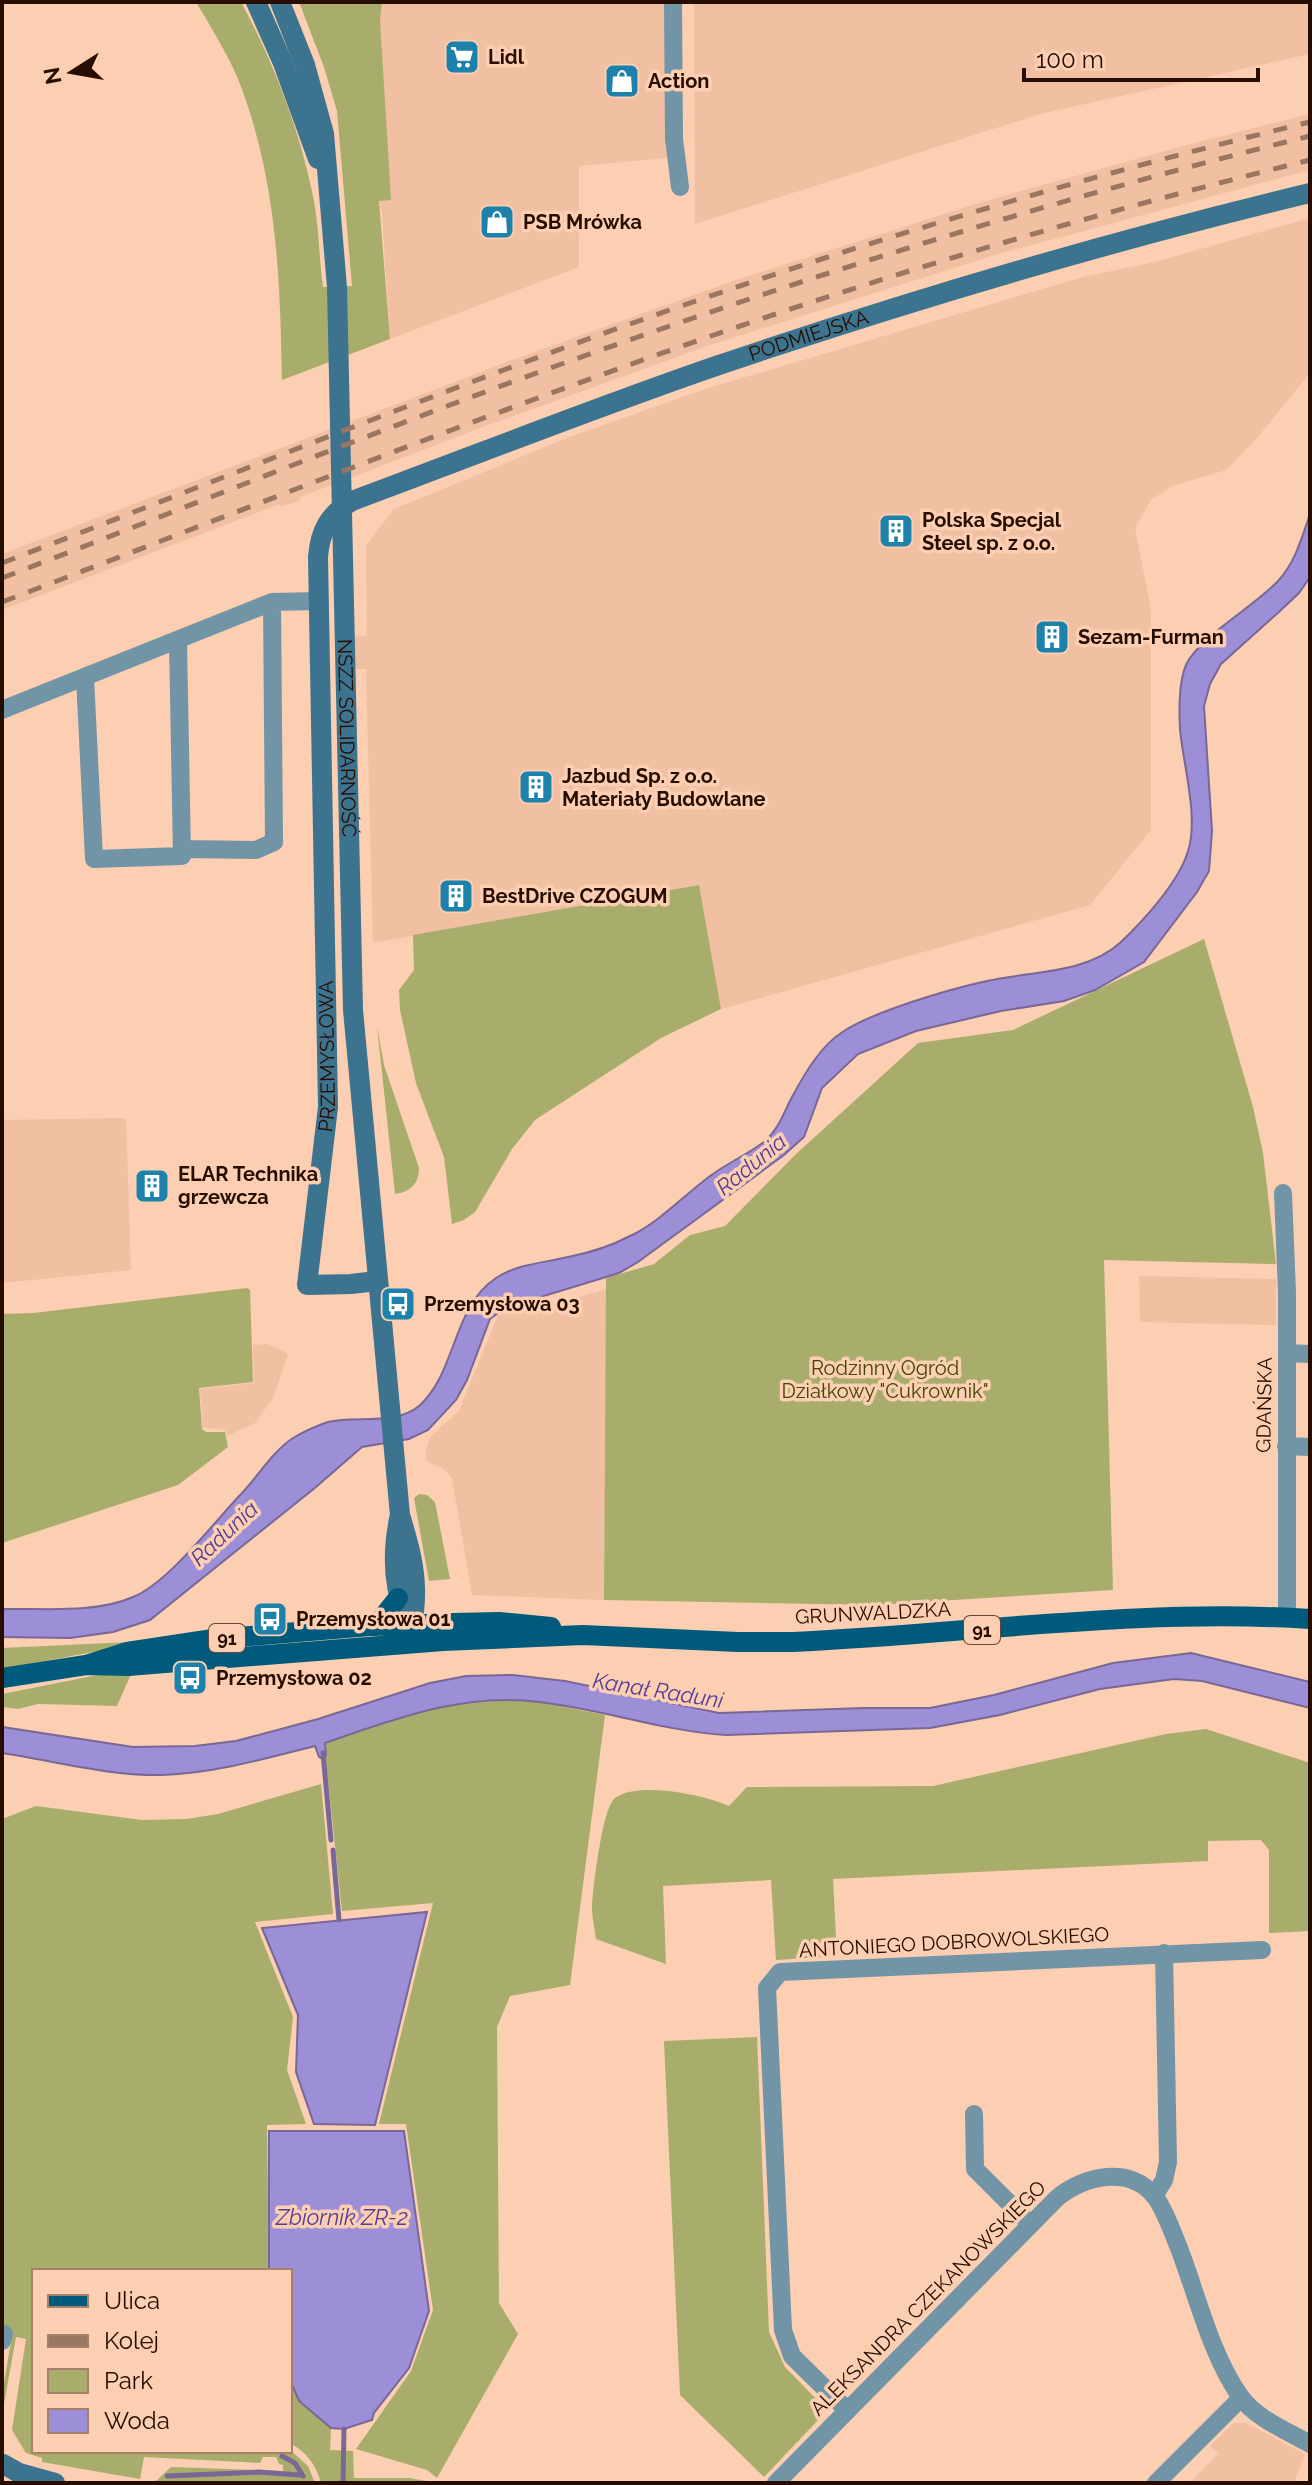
<svg xmlns="http://www.w3.org/2000/svg" width="1312" height="2485" font-family="Raleway,sans-serif">
<style>
.built{fill:#f1bfa2}
.green{fill:#a8ad6c}
.water{fill:#9c8ed7;stroke:#796796;stroke-width:2}
.lines{fill:none;stroke-linecap:round;stroke-linejoin:round}
.stream{stroke:#796796;stroke-width:5}
.street{stroke:#7294a7;stroke-width:18}
.secondary{stroke:#3c738e;stroke-width:20}
.primary{stroke:#005a7c;stroke-width:20}
.rail{stroke:#9a7560;stroke-width:5;stroke-dasharray:14 14;stroke-linecap:butt}
.labels{text-anchor:middle;dominant-baseline:central;stroke-width:7;stroke-linejoin:round;paint-order:stroke}
.shield{fill:#fcceb2;stroke:#674635;stroke-width:2}
.shield-label{font-size:18px;font-weight:bold;fill:#270c00}
.poi-label{font-size:20px;font-weight:bold;fill:#270c00;stroke:#fcceb2;text-anchor:start}
.street-label{font-size:20px;fill:#270c00;stroke:#fcceb2}
.park-label{font-size:20px;fill:#434502;stroke:#fcceb2}
.water-label{font-size:22px;font-style:italic;fill:#543d93;stroke:#fcceb2}
</style>
<rect width="100%" height="100%" fill="#fcceb2"/>
<path class="built" d="M364,2h302l1,156 -88,8v101l-189,72 -8,-125 -20,-105z
M694,2h616v52l-270,60 -345,110z
M1310,114v56l-312,84 -288,91 -230,83 -180,69v3l-19,7 -1,-3 -278,106v-56l513,-195 224,-80 243,-77 201,-56z
M1310,218v155l-54,66 -30,31 -54,16 -21,14 -16,28 16,82v220l-61,75 -369,104 -23,-124 -325,58 -7,-274h-17l-1,-32 19,-1 -1,-90 28,-37 173,-71 135,-48 381,-113 72,-15z
M121,1118l5,1 5,151 -129,13v-163z
M1139,1276l137,3v46l-136,-3z
M606,1290l-2,310 -132,-5 -20,-117 -8,-9 -18,-8v-11l4,-13 29,-26 39,-96z
M268,1344l20,10 -15,44 -18,25 -28,13 -1,-5 -5,-2 -18,-1 -3,-39 54,-6 -1,-38z
M1234,2423h12l59,31 -11,29h-105l30,-30 -9,-7z"/>
<path class="green" d="M196,2h45c33,61 60,131 73,199 5,28 5,58 9,86l29,-1 -15,-175 -13,-44 -25,-65h83l-2,18 11,180 -12,1 11,138 -108,41c-2,-102 -5,-194 -40,-291 -11,-30 -30,-60 -46,-87z
M699,885l22,124 -60,29 -126,82 -23,29 -37,63 -11,8 -12,4 -8,-67 -28,-74 -16,-73 -1,-20 15,-20 -1,-35z
M1204,939l49,168 10,46 13,111 -172,-4 9,330 -238,15 -271,-5 2,-322 48,-14 36,-29 35,-9 70,-71 123,-112 95,-13z
M377,1026l7,39 35,103c0,15 -8,24 -24,26z
M247,1288l3,2 3,92 -54,6 3,41 4,3h19l3,15 -50,38 -176,58v-229l31,-1z
M419,1494l8,1 8,7 15,77 -21,2 -15,-83z
M131,1642l-27,8 -102,19v-21z
M108,1673l23,1 -14,32 -79,-2 -20,5 -16,-2v-13z
M503,1700l37,2 65,13 -35,270 -60,11 -13,31 2,276 19,31 -81,144 -10,-8 -71,-21 55,-78 22,-61 -27,-186h-27l54,-221 -91,8 -18,-168 112,-36z
M1206,1729l104,34v168l-41,2v-83l-8,-10 -53,1v20l-375,18 4,77 -61,4 -5,-80 -108,6 3,78 -70,-25c-1,-10 -4,-21 -4,-31 1,-20 10,-97 22,-109 21,-19 92,-4 115,7l18,-19 186,-1 233,-52z
M321,1784l12,130 -78,8 38,95 -6,53 19,54 -39,1 2,146h-235v180l256,-1 18,16 7,17 -160,-1 16,-15 112,4v-6l-4,-1 -3,-7h-13l-3,6 -116,-6 -4,22 -98,-17v-4l-16,-5 -14,-23 14,-91 -10,-2 -14,78v-21l10,-58 -10,-2v-515l34,-13 106,14 45,-1 31,-5z
M757,2037l12,295 16,35 36,37 -1,14 -56,59 -84,-82 -16,-354z
M290,2380l9,21 32,27 -1,22 23,1 1,27h55l30,5h-118c-5,-19 -14,-30 -31,-40z"/>
<path class="water" d="M1310,514v63l-11,16 -19,18 -59,53 -11,20 -6,22 8,125 -3,40 -12,21 -53,70 -49,28 -31,11 -63,10 -85,20 -58,23 -36,34 -18,49 -20,18 -146,107 -19,11 -114,35 -15,11 -23,61 -11,20 -28,30 -19,9 -47,8 -46,40 -166,133 -37,12 -43,6 -68,-1v-28c42,-1 92,5 131,-12 35,-14 82,-76 109,-104 17,-18 31,-42 51,-55 10,-6 23,-12 35,-16 28,-7 67,4 91,-16 38,-34 33,-99 77,-128 21,-14 47,-15 72,-21 21,-4 43,-11 62,-21 29,-13 57,-44 83,-62 15,-11 33,-19 48,-30 17,-12 22,-30 31,-47 13,-24 29,-52 52,-66 31,-20 106,-42 143,-50 43,-10 100,-7 134,-39 23,-22 58,-60 67,-91 11,-33 -5,-87 -8,-122 -1,-19 -2,-48 7,-66 13,-26 69,-58 91,-82 17,-18 24,-44 32,-67z
M1191,1653l119,29v26l-108,-27 -28,-2 -74,10 -100,26 -70,13 -204,7c-64,-4 -124,-26 -187,-33 -75,-10 -144,17 -214,41l1,12 -3,4 -4,-2 -4,-11c-51,13 -100,27 -153,29 -54,1 -107,-14 -160,-22v-26l131,20 62,-1 41,-5 82,-22 112,-36 36,-7 47,-1 52,6 154,32 144,-5h67l64,-13 119,-32z
M427,1912l-52,213 -61,-1 -18,-52 2,-57 -36,-87z
M404,2131l25,180 -20,57 -35,45 -2,7 -28,9 -13,-1 -32,-27 -9,-21v-109h-21v-140z"/>
<g class="lines">
<path class="stream" d="M323,1753l8,87
M333,1850l6,70
M282,2456l13,7 8,13
M167,2476l92,-4 40,3
M343,2483l1,-54"/>
<path class="street" d="M673,2l1,137 6,48
M85,678l9,181 88,-3 -4,-215
M2,710l270,-108 47,-1
M182,849l74,1 18,-8 -2,-240
M1283,1193l4,100v324
M1287,1353l23,1
M1286,1446l24,1
M974,2114l1,55 55,55
M1154,2196l10,-16 4,-18 -4,-209
M2,2341l2,-7
M847,2410l-55,-54 -9,-26 -16,-342 13,-16 482,-22
M776,2483l281,-285c26,-22 74,-34 99,0 10,15 16,33 23,50 18,47 32,107 61,148 15,22 47,35 70,48
M1156,2483l85,-85"/>
<g class="secondary">
<path d="M256,2l27,61 35,96"/>
<path id="s1" d="M280,2l25,63 19,69 13,153 16,723 47,505c8,26 16,54 15,81 0,16 -4,29 -3,45"/>
<path id="s2" d="M377,1281l-26,3 -44,1 21,-178 -10,-550c2,-26 11,-43 34,-56 121,-45 242,-93 364,-135 195,-66 394,-125 594,-173"/>
<path d="M399,1519c-6,31 -7,64 6,93"/>
<path d="M3,2464l16,9 36,10"/>
</g>
<path class="primary" d="M376,1626l22,-28
M86,1665l42,1 315,-25 140,-6 155,7h55c172,-8 345,-34 517,-23
M2,1678l84,-13 41,-13 86,-13 157,-13 84,-3 45,-1 52,5"/>
<path class="rail" d="M2,563c227,-87 452,-178 682,-258 205,-71 415,-132 626,-183
M2,578c212,-81 422,-167 636,-241 221,-77 445,-145 672,-201
M2,602c236,-90 470,-183 709,-266 196,-68 397,-126 599,-176"/>
</g>
<defs>
<symbol id="supermarket-square" viewBox="-11 -11 22 22"><rect x="-9" y="-9" width="18" height="18" rx="4" fill="#1c82ac" stroke="#fcceb2"/><path d="M-6-5.5h2.5l.6 2H6L4.5 2H-2.5L-4.4-4H-6ZM-1.5 3.2a1.3 1.3 0 1 0 .1 0ZM3 3.2a1.3 1.3 0 1 0 .1 0Z" fill="#fff"/></symbol>
<symbol id="shop-square" viewBox="-11 -11 22 22"><rect x="-9" y="-9" width="18" height="18" rx="4" fill="#1c82ac" stroke="#fcceb2"/><path d="M-5-2.5h2.3a2.7 3.5 0 0 1 5.4 0H5L5.5 6h-11ZM-1.5-2.5h3a1.5 2.3 0 0 0-3 0Z" fill="#fff"/></symbol>
<symbol id="building-square" viewBox="-11 -11 22 22"><rect x="-9" y="-9" width="18" height="18" rx="4" fill="#1c82ac" stroke="#fcceb2"/><path d="M-4-6H4V6H1V3H-1V6H-4ZM-2.5-4.3h1.7v1.8h-1.7ZM.8-4.3h1.7v1.8H.8ZM-2.5-1h1.7V.8h-1.7ZM.8-1h1.7V.8H.8Z" fill="#fff"/></symbol>
<symbol id="bus-square" viewBox="-11 -11 22 22"><rect x="-9" y="-9" width="18" height="18" rx="4" fill="#1c82ac" stroke="#fcceb2"/><path d="M-5-6H5V4H4V6H2V4H-2V6H-4V4H-5ZM-3.5-4V0h7V-4ZM-3.5 1.2v1.5H-2V1.2ZM2 1.2v1.5H3.5V1.2Z" fill="#fff"/></symbol>
</defs>
<g fill-rule="evenodd">
<use href="#supermarket-square" x="442" y="37" width="40" height="40"/>
<use href="#shop-square" x="602" y="61" width="40" height="40"/>
<use href="#shop-square" x="477" y="202" width="40" height="40"/>
<use href="#building-square" x="876" y="511" width="40" height="40"/>
<use href="#building-square" x="1032" y="617" width="40" height="40"/>
<use href="#building-square" x="516" y="767" width="40" height="40"/>
<use href="#building-square" x="436" y="876" width="40" height="40"/>
<use href="#building-square" x="132" y="1166" width="40" height="40"/>
<use href="#bus-square" x="378" y="1284" width="40" height="40"/>
<use href="#bus-square" x="250" y="1599" width="40" height="40"/>
<use href="#bus-square" x="170" y="1658" width="40" height="40"/>
</g>
<g class="labels">
<g class="shield">
<rect x="964" y="1616" width="36" height="28" rx="6"/>
<rect x="209" y="1624" width="36" height="28" rx="6"/>
</g>
<g class="shield-label">
<text x="982" y="1630">91</text>
<text x="227" y="1638">91</text>
</g>
<g class="poi-label">
<text x="488" y="57">Lidl</text>
<text x="648" y="81">Action</text>
<text x="523" y="222">PSB Mrówka</text>
<text x="922" y="520">Polska Specjal<tspan x="922" dy="23">Steel sp. z o.o.</tspan></text>
<text x="1078" y="637">Sezam-Furman</text>
<text x="562" y="776">Jazbud Sp. z o.o.<tspan x="562" dy="23">Materiały Budowlane</tspan></text>
<text x="482" y="896">BestDrive CZOGUM</text>
<text x="178" y="1174">ELAR Technika<tspan x="178" dy="23">grzewcza</tspan></text>
<text x="424" y="1304">Przemysłowa 03</text>
<text x="296" y="1619">Przemysłowa 01</text>
<text x="216" y="1678">Przemysłowa 02</text>
</g>
<g class="street-label">
<text stroke="none"><textPath href="#s2" startOffset="1354">PODMIEJSKA</textPath></text>
<text stroke="none"><textPath href="#s1" startOffset="744">NSZZ SOLIDARNOŚĆ</textPath></text>
<text stroke="none"><textPath href="#s2" startOffset="300">PRZEMYSŁOWA</textPath></text>
<text transform="translate(1264 1405) rotate(-89)">GDAŃSKA</text>
<text transform="translate(873 1613) rotate(-3)">GRUNWALDZKA</text>
<text transform="translate(954 1942) rotate(-3)">ANTONIEGO DOBROWOLSKIEGO</text>
<text transform="translate(928 2298) rotate(-45)">ALEKSANDRA CZEKANOWSKIEGO</text>
</g>
<g class="park-label">
<text x="885" y="1368">Rodzinny Ogród<tspan x="885" dy="23">Działkowy "Cukrownik"</tspan></text>
</g>
<g class="water-label">
<text transform="translate(751 1164) rotate(-39)">Radunia</text>
<text transform="translate(224 1533) rotate(-43)">Radunia</text>
<text transform="translate(658 1690) rotate(9)">Kanał Raduni</text>
<text x="342" y="2217">Zbiornik ZR-2</text>
</g>
</g>
<rect width="1312" height="2485" fill="none" stroke="#270c00" stroke-width="8"/>
<rect x="32" y="2269" width="260" height="184" fill="#fcceb2" stroke="#a7806b" stroke-width="2"/>
<rect x="48" y="2295" width="40" height="12" fill="#005a7c" stroke="#a7806b" stroke-width="2"/>
<text x="104" y="2309" font-size="24" fill="#270c00">Ulica</text>
<rect x="48" y="2335" width="40" height="12" fill="#9a7560" stroke="#a7806b" stroke-width="2"/>
<text x="104" y="2349" font-size="24" fill="#270c00">Kolej</text>
<rect x="48" y="2369" width="40" height="24" fill="#a8ad6c" stroke="#a7806b" stroke-width="2"/>
<text x="104" y="2389" font-size="24" fill="#270c00">Park</text>
<rect x="48" y="2409" width="40" height="24" fill="#9c8ed7" stroke="#a7806b" stroke-width="2"/>
<text x="104" y="2429" font-size="24" fill="#270c00">Woda</text>
<g transform="translate(72 72) rotate(259)" stroke="#fcceb2" stroke-width="6" paint-order="stroke">
<path d="M0-6L14 30L0 20L-14 30Z" fill="#270c00"/>
<text y="-12" font-size="22" font-weight="bold" text-anchor="middle" fill="#270c00">N</text>
</g>
<path d="M1024 68v12h234v-12" fill="none" stroke="#270c00" stroke-width="4"/>
<text x="1036" y="68" font-size="24" fill="#270c00" stroke="#fcceb2" stroke-width="6" paint-order="stroke">100 m</text>
</svg>
